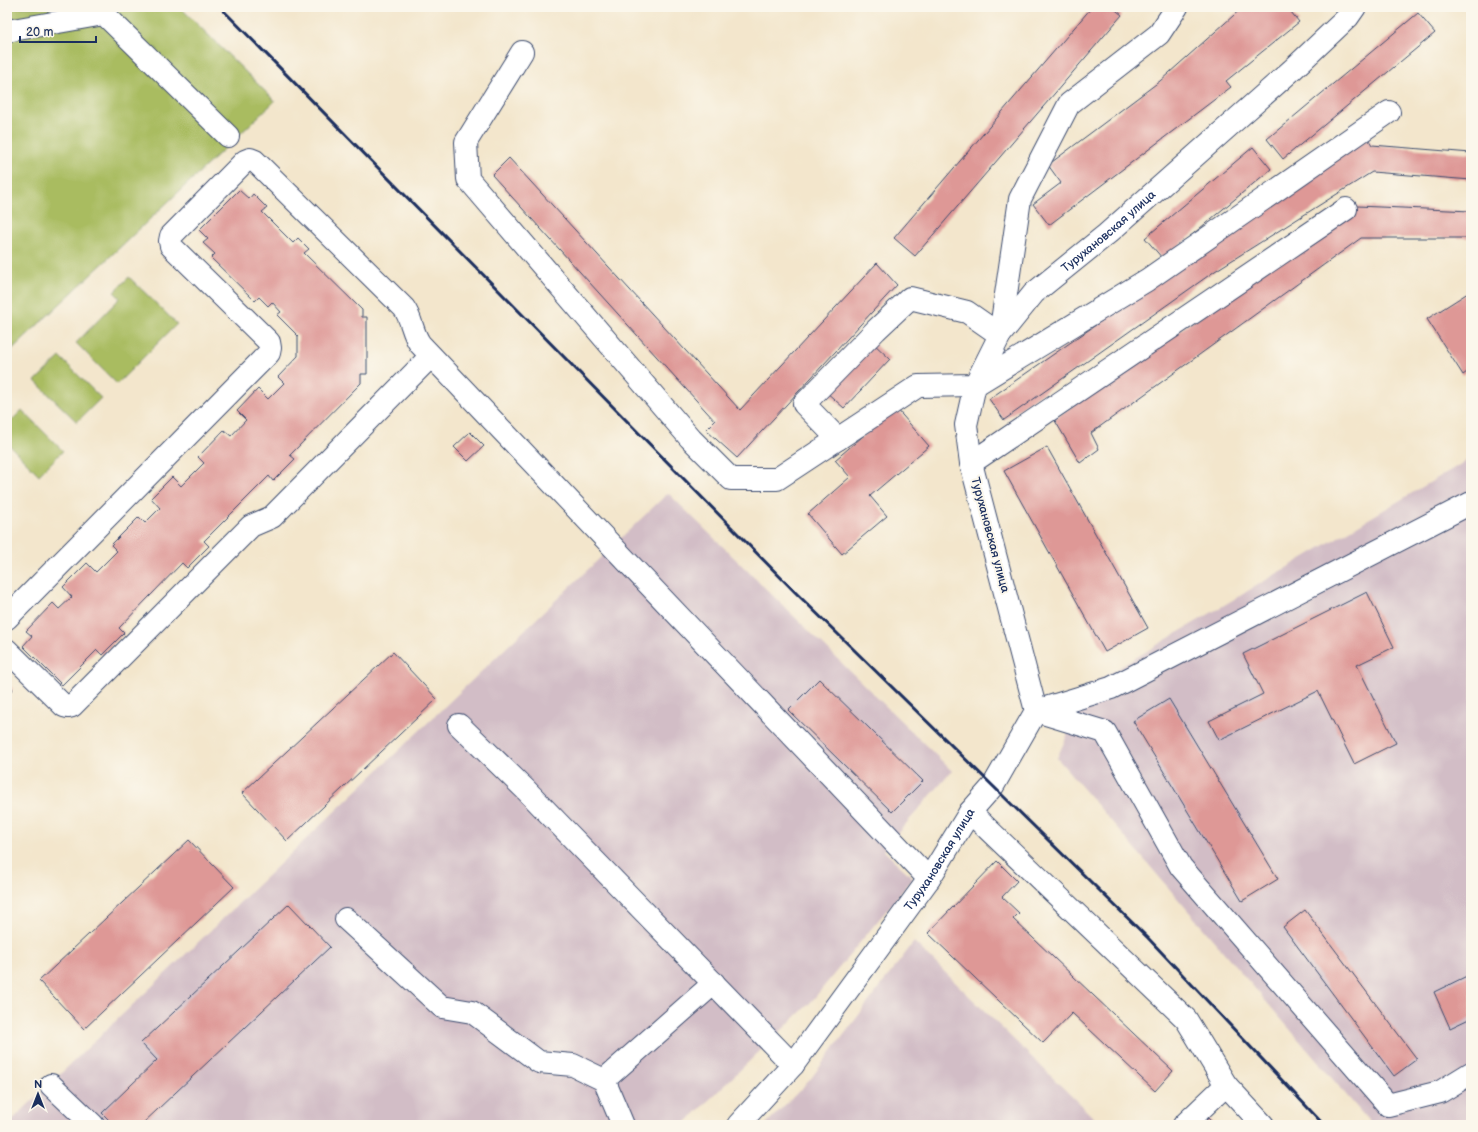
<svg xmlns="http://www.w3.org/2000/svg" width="1478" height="1132" font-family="'Balsamiq Sans',sans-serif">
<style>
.industrial{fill:#d2bdc6}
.green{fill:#a9bc60;stroke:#62765f}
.building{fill:#de9896}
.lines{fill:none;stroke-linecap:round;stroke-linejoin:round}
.minor-casing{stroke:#3b4a6e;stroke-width:24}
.minor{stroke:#fff;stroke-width:22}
.rail{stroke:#1b2f5e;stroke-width:3}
.labels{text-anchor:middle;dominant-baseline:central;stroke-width:4;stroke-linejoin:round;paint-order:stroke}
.street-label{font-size:12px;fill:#1b2f5e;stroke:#fbf7ec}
</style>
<rect width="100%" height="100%" fill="#fbf7ec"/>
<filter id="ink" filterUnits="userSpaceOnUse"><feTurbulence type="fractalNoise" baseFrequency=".025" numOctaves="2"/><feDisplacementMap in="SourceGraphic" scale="8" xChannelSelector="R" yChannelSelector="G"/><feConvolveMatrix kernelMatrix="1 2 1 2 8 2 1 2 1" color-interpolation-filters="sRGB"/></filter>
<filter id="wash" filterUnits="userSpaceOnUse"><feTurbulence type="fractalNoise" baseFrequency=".012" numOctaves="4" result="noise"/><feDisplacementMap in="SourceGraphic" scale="16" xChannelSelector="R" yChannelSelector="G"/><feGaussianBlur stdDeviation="0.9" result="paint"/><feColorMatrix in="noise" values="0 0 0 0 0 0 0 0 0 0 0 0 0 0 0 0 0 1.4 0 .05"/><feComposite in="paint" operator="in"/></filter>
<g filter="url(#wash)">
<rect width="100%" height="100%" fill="#f3e6cc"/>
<path class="industrial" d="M1471,458v667h-99l-315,-367 33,-73z
M668,493l284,278 -69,79 30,28 -102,124 -128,123h-676z
M914,942l187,183h-336l44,-44z"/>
<path class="green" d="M7,7h173l95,94 -268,253z
M129,277l48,47 -60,60 -41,-41 44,-45 -6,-6z
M60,357l41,41 -24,24 -42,-41z
M22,410l41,41 -24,24 -32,-32v-18z"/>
<g id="blocks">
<path class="building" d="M1092,7h20l10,8 -207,241 -21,-18z
M1243,7h44l12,15 -73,59 5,6 -182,138 -16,-21 28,-21 -13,-18 112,-84z
M1418,13l17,20 -152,126 -16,-20z
M1367,137l5,8 99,8v27l-99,-8 -157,99 -211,149 -15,-21z
M1253,147l18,22 -108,90 -18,-21z
M509,158l231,252 137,-147 20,22 -160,173 -31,-28 9,-9 -223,-246z
M239,190l10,9 4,-5 14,14 -5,4 31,31 5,-5 11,11 -5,4 58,57v7h5v57h-6v9l-71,72 5,4 -22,22 -4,-5 -65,65 5,5 -22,22 -5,-5 -63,65 5,5 -22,22 -5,-5 -35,35 -39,-39 9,-10 -6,-5 27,-28 6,6 13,-12 -9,-10 24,-24 9,9 21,-21 -6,-6 28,-28 6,6 15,-15 -9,-10 21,-21 9,9 23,-23 -6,-6 26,-27 7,6 15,-16 -9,-9 21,-22 10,10 16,-16 -6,-6 20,-21v-20l-21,-21 4,-3 -9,-10 -4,4 -9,-9 -4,4 -44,-43 4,-4 -12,-11 5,-4 -9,-9z
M1357,206l114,5v27h-110l-270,195 8,16 -19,14 -26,-44z
M1471,291v78l-8,6 -36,-56z
M872,342l18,17 -46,49 -19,-17z
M896,408l33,38 -59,50 17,20 -45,38 -34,-40 42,-37 -15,-17z
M470,432l14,14 -16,15 -14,-14z
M1047,447l101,181 -43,24 -101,-181z
M1367,592l27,55 -37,18 39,78 -42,21 -36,-73 -99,49 -10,-19 54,-27 -20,-40z
M393,652l44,47 -150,142 -45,-48z
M819,679l104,102 -31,31 -104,-102z
M7,683l6,6 -6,5z
M1169,699l109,180 -36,22 -109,-180z
M189,840l45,47 -150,142 -45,-48z
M997,861l20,20 -15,16 17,16 -6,6 160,152 -18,20 -83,-78 -29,30 -115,-110z
M289,904l41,43 -189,178h-27l-12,-12 55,-53 -16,-17z
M1305,910l112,149 -23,17 -111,-149z
M1471,974v44l-21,10 -16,-36z
M1207,1117l8,8h-16z"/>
</g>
</g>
<g filter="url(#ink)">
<use href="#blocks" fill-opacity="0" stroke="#3b4a6e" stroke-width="1"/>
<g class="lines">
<defs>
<g id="minor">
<path d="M7,31l97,-17 124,122"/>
<path d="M522,52l-56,90 2,37 222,259 41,41h46l141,-93 57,-1 172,-105 242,-168"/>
<path d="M838,439l-34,-35 72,-74 34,-32 57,14 33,23 20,-136 49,-95 90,-70 18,-27"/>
<path d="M971,463l375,-254"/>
<path d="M7,618l262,-265 1,-5 -1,-6 -98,-96 -1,-5 1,-5 74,-75 5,-2 5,2 149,147c8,11 8,25 16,36l509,535"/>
<path d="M7,650l57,56 4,1 4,-1 179,-180 21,-9 159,-161"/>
<path d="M1036,711l69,21 76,135 207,238 52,-13 31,-19"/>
<path d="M1036,711l75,-23 360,-185"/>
<path d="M459,725l67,65 267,275"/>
<path d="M970,812l216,207 40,66"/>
<path d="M346,919l96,88 30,5 67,50 34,3 31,15 19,45"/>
<path d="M604,1080l110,-97"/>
<path d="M51,1085l42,40"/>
<path id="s1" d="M738,1125l55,-60 136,-186 41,-67 23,-26 43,-75 -65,-248 -5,-38 9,-40 25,-50 34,-42 73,-59 186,-165 55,-52 7,-10"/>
<path d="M1184,1125l42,-40 37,40"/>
</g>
</defs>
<use href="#minor" class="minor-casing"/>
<use href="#minor" class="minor"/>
<path class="rail" d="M220,7l575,585 353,346 176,187"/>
</g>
</g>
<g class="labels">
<g class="street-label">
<text stroke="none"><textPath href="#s1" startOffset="1054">Турухановская улица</textPath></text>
<text transform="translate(990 535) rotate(75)">Турухановская улица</text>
<text stroke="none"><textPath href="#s1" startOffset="334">Турухановская улица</textPath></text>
</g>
</g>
<rect width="1478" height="1132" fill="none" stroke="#fbf7ec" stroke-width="24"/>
<g transform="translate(38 1094)" stroke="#fbf7ec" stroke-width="3" paint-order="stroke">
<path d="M0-3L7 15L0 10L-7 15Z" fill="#1b2f5e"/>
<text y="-6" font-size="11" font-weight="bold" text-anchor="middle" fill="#1b2f5e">N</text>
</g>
<path d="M20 36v6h76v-6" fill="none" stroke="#1b2f5e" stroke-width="2"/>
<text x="26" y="36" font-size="12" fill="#1b2f5e" stroke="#fbf7ec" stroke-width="3" paint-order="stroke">20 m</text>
</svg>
